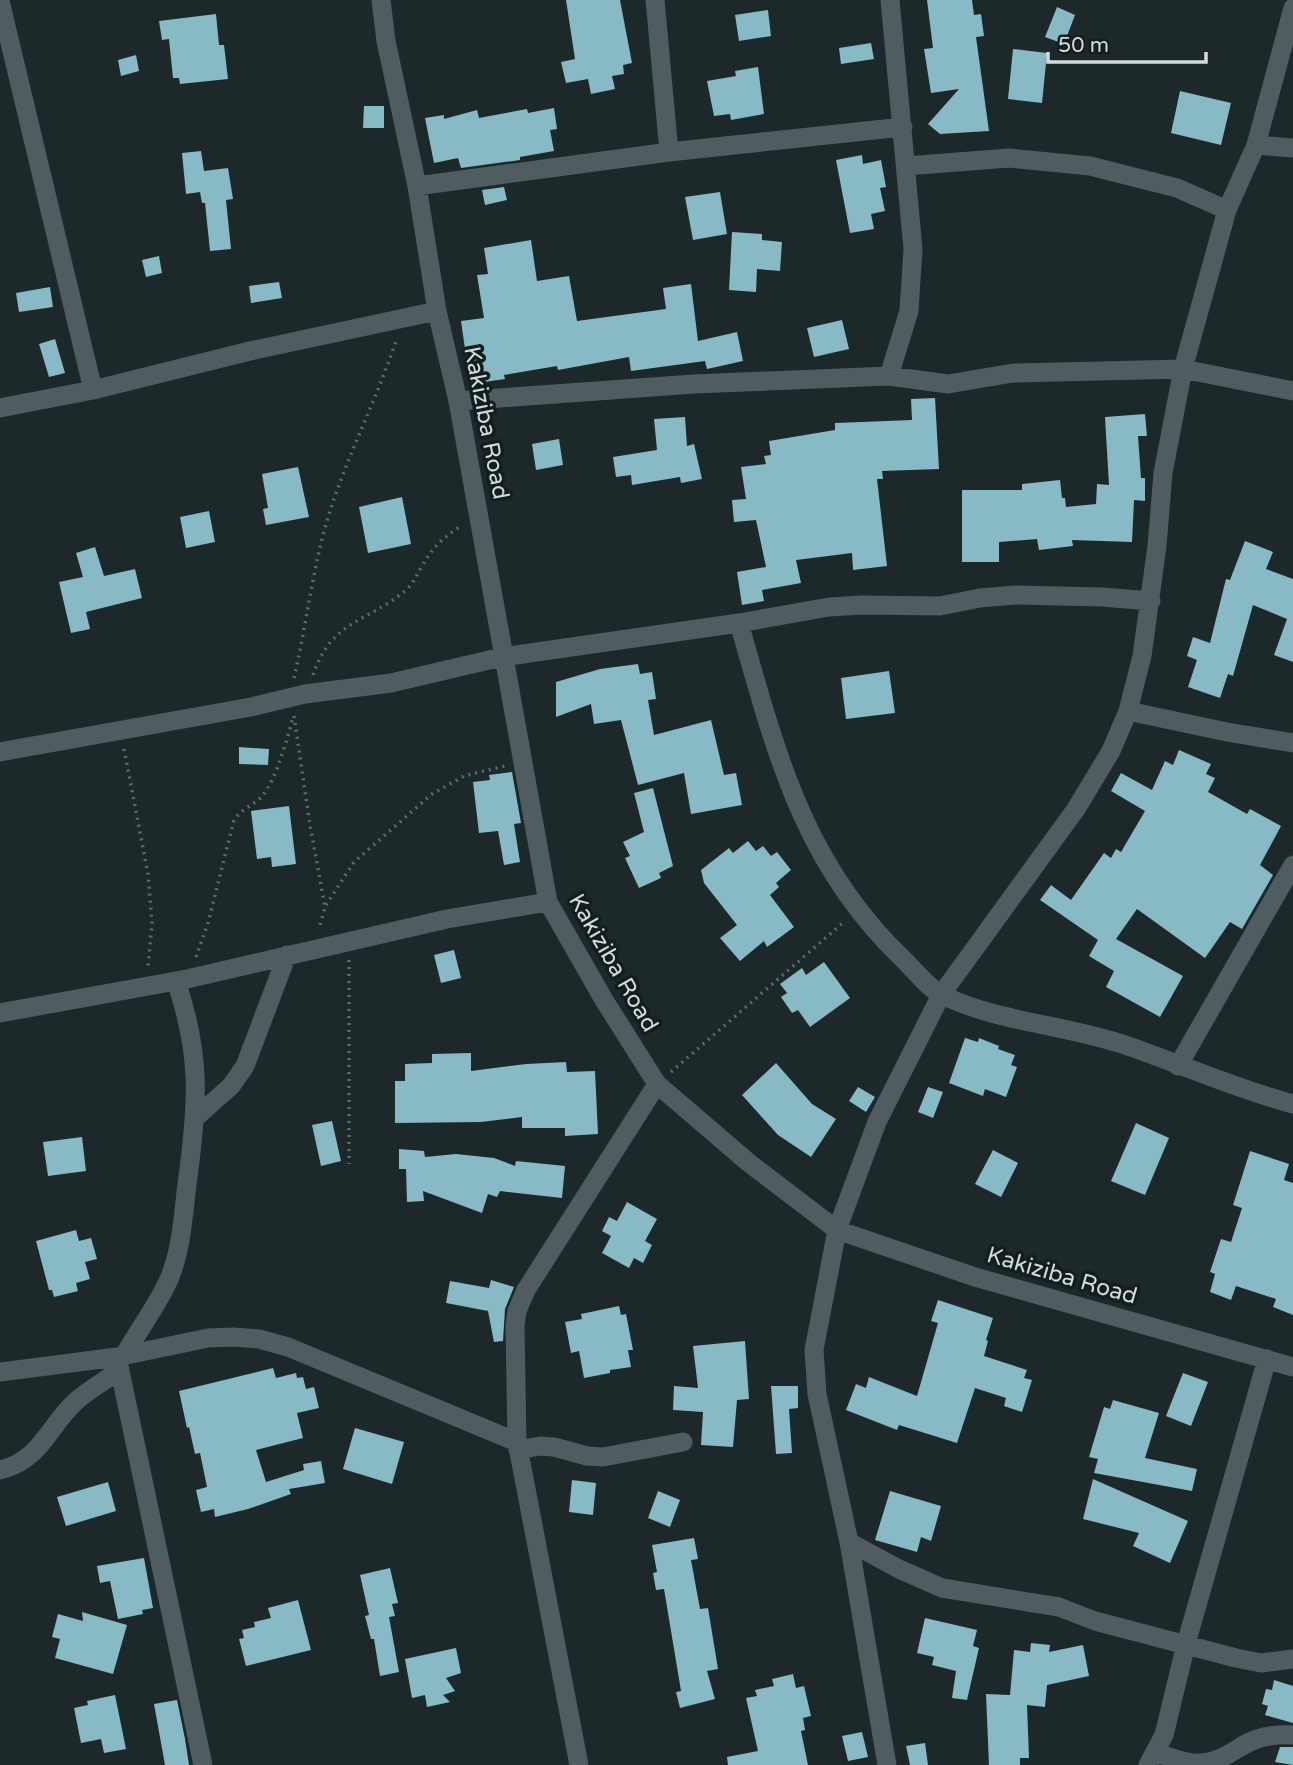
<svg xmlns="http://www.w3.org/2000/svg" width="1293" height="1765" font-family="'Varela Round',sans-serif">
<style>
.building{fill:#87bac5}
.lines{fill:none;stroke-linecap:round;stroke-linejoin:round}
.path{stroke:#616b6d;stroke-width:3.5;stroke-dasharray:2 5;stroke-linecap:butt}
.minor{stroke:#505d60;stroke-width:19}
.labels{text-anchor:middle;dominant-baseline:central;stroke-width:7;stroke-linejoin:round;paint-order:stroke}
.street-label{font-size:23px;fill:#d4dbdd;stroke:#131e20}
</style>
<rect width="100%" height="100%" fill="#1c282a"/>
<path class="building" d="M566,0h54l12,63 -9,2 1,9 -12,2 3,13 -24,5 -3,-15 -22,4 -5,-21 14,-3z
M927,0h45l2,15 7,-1 3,22 -8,1 13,94 -49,3 -12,-10 31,-35 -28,4 -7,-44 9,-1z
M1057,7l18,8 -11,29 -19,-7z
M768,10l3,26 -32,5 -4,-26z
M216,14l3,31h5l4,34 -48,5 -1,-6h-6l-4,-39 -7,1 -3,-19z
M871,43l3,16 -33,5 -2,-16z
M1013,49l34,4 -5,50 -34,-4z
M136,55l3,16 -18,5 -3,-16z
M758,67l6,47 -33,6 -1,-6 -16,2 -7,-35 29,-5 -1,-5z
M1180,91l51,12 -10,42 -50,-12z
M364,106h20v22h-21z
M554,108l3,21 -7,1 4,21 -34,6v3l-59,8 -3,-10 -24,5 -9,-45 19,-3v4l33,-9 2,8 48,-9 1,4z
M201,151l3,20 24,-3 5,31 -7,1 5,49 -21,2 -5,-48h-3l-2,-11 -14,2 -4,-41z
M862,155l1,9 18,-4 5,27 -6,1 5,23 -14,3 3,15 -24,4 -14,-73z
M504,187l3,13 -22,5 -3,-15z
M720,192l7,42 -34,6 -8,-43z
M732,232l30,2v6l20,2 -2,29 -23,-2 -1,23 -27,-2z
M531,240l6,41 32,-5 8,45 89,-12 -3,-21 28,-4 7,57 39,-9 6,29 -36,8 -2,-8 -74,10 -2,-14 -71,13 -1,-4 -53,9 1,4 -35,5 -9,-63 23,-3 -7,-43 11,-1 -4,-26z
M159,256l3,17 -16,4 -4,-17z
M279,282l3,16 -31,5 -2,-17z
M50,287l3,20 -34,5 -3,-19z
M842,320l7,29 -35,8 -7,-29z
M55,339l10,34 -16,4 -10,-33z
M935,398l4,71 -57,2 1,8h-6l10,87 -34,4 -1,-17 -56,7 5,23 -39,7 2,11 -22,4 -5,-33 29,-5 -10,-47 -22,2 -2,-22 14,-1 -5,-32 25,-3 -2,-8 7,-1 -2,-14 66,-11v-7l77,-3 -1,-21z
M1145,414l2,22h-9l3,42h4v23l-11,-1 -2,42 -60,-2 1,6 -34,4 -2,-11 -38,3v20h-37v-72h60v-6l38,-4 2,18h3l1,9 30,-3 1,-20 12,1 -4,-68z
M685,417l2,29 7,-2 8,35 -21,4 -1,-6 -48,8 -1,-10 -15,2 -3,-20 44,-7 -3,-31z
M559,439l4,26 -27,5 -4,-26z
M298,467l11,50 -43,8 -3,-16 5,-1 -6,-34z
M402,497l9,47 -43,9 -9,-46z
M209,511l6,31 -29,6 -6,-31z
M1245,541l28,11 -7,17 27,10v83l-19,-7 13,-36 -34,-14 -20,71 -5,-2 -8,24 -32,-11 9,-27 -10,-4 6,-19 17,6 16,-64 4,1z
M95,547l9,29 31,-7 7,29 -56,14 4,17 -19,4 -12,-51 24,-5 -7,-24z
M638,664l2,10 12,-2 4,27 -8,1 6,35 57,-15 13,55 12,-2 6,32 -51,9 -7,-41 -46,12 -17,-65 -27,4 -3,-20 -35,13v-35l44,-13z
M889,671l6,42 -49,6 -5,-41z
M239,747l30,2 -1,16 -29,-1z
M1179,750l32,14 -5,10 9,4 -7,14 39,22 3,-5 31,17 -21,39 13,10 -31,54 -12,-7 -25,36 -68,-49 -21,30 67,37 -23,41 -54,-30 8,-16 -25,-15 9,-16 -58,-40 11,-15 20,15 33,-47 7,5 5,-9 5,3 24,-41 -34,-20 10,-18 31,17 13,-29 8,4z
M512,772l9,51 -7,1 6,38 -16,3 -6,-34 -19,2 -6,-51 17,-2 -1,-5z
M653,788l20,78 -14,7 2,5 -22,10 -14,-30 5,-2 -7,-14 21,-10 -10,-39z
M289,806l7,58 -24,3 -1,-10 -14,2 -6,-48z
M748,841l8,10 7,-5 8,10 6,-4 14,18 -15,13 3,4 -9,8 24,32 -27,20 -3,-6 -24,20 -20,-23 17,-13 -33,-42 -3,-13 28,-22 4,5z
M454,950l7,28 -20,5 -7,-28z
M824,962l26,36 -40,29 -12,-17 -6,3 -11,-16 6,-4 -7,-9 22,-16 4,7z
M965,1038l13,4 1,-4 20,8 -1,3 17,6 -4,10 6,2 -11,30 -21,-8 -2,7 -34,-13z
M471,1053v18l55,-7 40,-2 1,10 28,-1 3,63 -33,2v-8h-43v-11l-41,5 -86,1v-42h10v-17l27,-1v-9z
M776,1063l36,41 24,15 -25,38 -33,-22 -36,-40z
M858,1087l17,10 -9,15 -17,-11z
M928,1087l15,5 -10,26 -15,-6z
M332,1121l9,40 -20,5 -9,-41z
M1136,1123l33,15 -24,57 -34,-14z
M82,1137l4,34 -38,5 -5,-34z
M399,1149l25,2 1,6 31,-3 38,4 21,8 1,-5 49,5 -3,32 -62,-7 -3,6 -9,-3 -6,19 -59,-22 1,10 -17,1 -1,-33h-7z
M993,1150l25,13 -17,34 -26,-13z
M1250,1151l39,13 -5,16 9,3v132l-20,-8 3,-8 -40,-13 -5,14 -21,-8 5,-18 -5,-2 11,-33 10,3 11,-34 -9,-3z
M627,1202l30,17 -12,22 7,4 -9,18 -9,-5 -5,10 -27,-15 9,-17 -9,-5 7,-14 8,4z
M76,1230l3,11 12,-3 6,21 -12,3 5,17 -14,4 2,8 -24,6 -2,-7h-3l-13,-49z
M491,1280l23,7 -9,22 -2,32 -9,1 -6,-31 -42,-8 4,-22 39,7z
M938,1300l55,18 -7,22 2,1 -4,15 43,14 -3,8 8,2 -10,32 -18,-6 2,-8 -31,-10 -18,55 -58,-18 -2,5 -51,-20 10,-26 10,4 3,-11 48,19 21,-73 -7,-2z
M619,1306l2,9 5,-1 7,36h-5l3,17 -21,3v3l-26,5 -5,-27 -8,2 -6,-31 17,-3 -1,-5z
M745,1341l4,58 -12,1 -4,47 -32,-2 2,-33 -30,-2 1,-24 24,2 -5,-42z
M273,1368l3,10 20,-5 1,5 6,-1 3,12 8,-2 5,21 -22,5 6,25 -47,12 10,32 38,-12 -1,-6 18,-3 4,22 -36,6 2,5 -43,15 -33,8 -1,-8 -13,3 -5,-22 11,-3 -7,-34 -5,1 -6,-27 -2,1 -8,-37z
M1183,1373l25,9 -17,44 -25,-10z
M771,1386h27v22l-9,1 3,44 -16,1z
M1113,1400l46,13 -14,45 52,11 -5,22 -98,-18 4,-14 -9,-2 15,-50 6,2z
M355,1428l49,14 -12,42 -49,-15z
M1093,1479l95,42 -18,42 -37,-17 6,-13 -56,-14z
M572,1480l24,3 -3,32 -24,-3z
M108,1482l8,29 -50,15 -9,-29z
M658,1491l22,9 -10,27 -22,-9z
M890,1491l51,15 -10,35 -10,-4 -4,15 -42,-12z
M694,1538l4,21 -7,1 9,49 8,-1 10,61 -11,2 8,28 -35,9 -4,-16 5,-1 -17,-102 -8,1 -3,-17 4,-1 -5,-27z
M144,1558l9,50 -11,2 1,4 -25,5 -8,-38 -10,2 -3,-17z
M390,1568l8,35 -6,1 3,12 -6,1 10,55 -19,4 -6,-37h-3l-6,-23 4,-1 -9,-40z
M298,1600l13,50 -65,16 -7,-27 5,-1 -2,-8 13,-3 -1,-5 17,-4 -3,-10z
M82,1612l45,13 -14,49 -58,-16 5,-19 -8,-2 6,-23 25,7z
M925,1618l52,12 -4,16 6,2 -12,52 -15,-2 4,-27 -24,-6 2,-8 -17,-4z
M1031,1643l19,2 -1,7 34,-7 6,31 -42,9 -2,22 -18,-2 2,53h-9v7h-31l-3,-71 24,1 4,-45 16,2z
M456,1648l5,25 -15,5 9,13 -12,4 7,7 -23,5 -2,-12 -13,3 -7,-39z
M793,1674l3,14 8,-2 7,30 -8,2 2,12 -4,1 7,34h-80l-1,-8 31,-6 -12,-53 11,-2 -2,-6 19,-4 -2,-7z
M1274,1680l19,6v37l-28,-8 3,-9 -6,-2 4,-15 6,1z
M115,1695l11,54 -22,4 -3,-14 -20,4 -7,-35 14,-3 -1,-4z
M177,1700l8,39 4,26h-24l-11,-61z
M862,1732l6,25 -20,4 -6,-25z
M925,1743l3,22h-18l-4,-19z
M1280,1747h13v18l-18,-3z"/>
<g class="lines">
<path class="path" d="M313,675c19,-56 54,-52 93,-85 7,-6 10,-14 15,-22 10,-19 22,-31 40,-42
M294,678c11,-47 17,-96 29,-143 18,-68 52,-130 74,-197
M294,716l16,109 15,82 -6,22
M124,749l24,125 4,49 -4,44
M326,905l28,-43 78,-68 32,-18 41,-10
M196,957l12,-34 26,-103c8,-12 21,-15 29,-25 13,-16 25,-58 30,-78
M349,960v204
M671,1072l174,-151"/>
<path class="minor" d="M381,0l5,41 31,145 20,125 21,90 90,501 56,98 53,84 92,79 88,67 138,47 318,90
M655,0l14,152
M0,1l93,389
M1256,145l37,3
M906,166l103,-8 81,8 87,22 50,22
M417,186l252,-34 234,-25
M889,376l20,-65 4,-62 -23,-249
M458,401l236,-17 195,-8 59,8 65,-11 170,-4 110,22
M0,408l93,-18 157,-39 187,-40
M739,623c37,129 64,242 166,338 11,11 25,29 39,35 58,27 124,29 184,50 55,19 108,43 165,58
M1128,711l99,21 66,11
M0,752l251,-45 54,-13 86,-11 111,-26 237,-34 90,-16 33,-2 78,1 40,-8 35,-3 87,2 49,4
M0,1013l187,-34 260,-60 101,-17
M1178,1066l115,-201
M195,1118l36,-32 14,-20 42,-111
M124,1356c15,-27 34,-51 46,-79 13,-33 13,-66 18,-100 10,-76 13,-122 -12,-196
M117,1357l86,408
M0,1372l117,-15 91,-19 25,-1 26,2 29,8 229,95
M518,1450l22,-4 14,1 33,9 16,1 80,-15
M0,1470c40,-9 49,-44 75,-68 13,-12 30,-21 45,-32
M849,1542l50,27 43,19 117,19 36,14 141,37 25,5 32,-4
M1155,1752c12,4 25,10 38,11 21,2 34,-8 51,-18 15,-9 32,-11 49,-10
M579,1765l-62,-323 -2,-116 2,-15 9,-21 131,-206
M887,1765l-38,-223 -32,-148 -3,-44 23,-120 40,-108 64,-127 135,-186 35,-58 17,-40 14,-55 15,-110 6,-73 20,-104 44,-159 29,-65 37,-137
M1148,1765l16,-30 22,-91 81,-285"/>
</g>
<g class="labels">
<g class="street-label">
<text transform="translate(486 423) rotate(79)">Kakiziba Road</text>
<text transform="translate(613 963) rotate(60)">Kakiziba Road</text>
<text transform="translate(1062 1276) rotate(16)">Kakiziba Road</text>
</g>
</g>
<path d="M1048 52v10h158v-10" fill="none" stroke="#d4dbdd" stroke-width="3.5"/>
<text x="1058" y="52" font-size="21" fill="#d4dbdd" stroke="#131e20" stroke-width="5" paint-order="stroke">50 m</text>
</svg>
